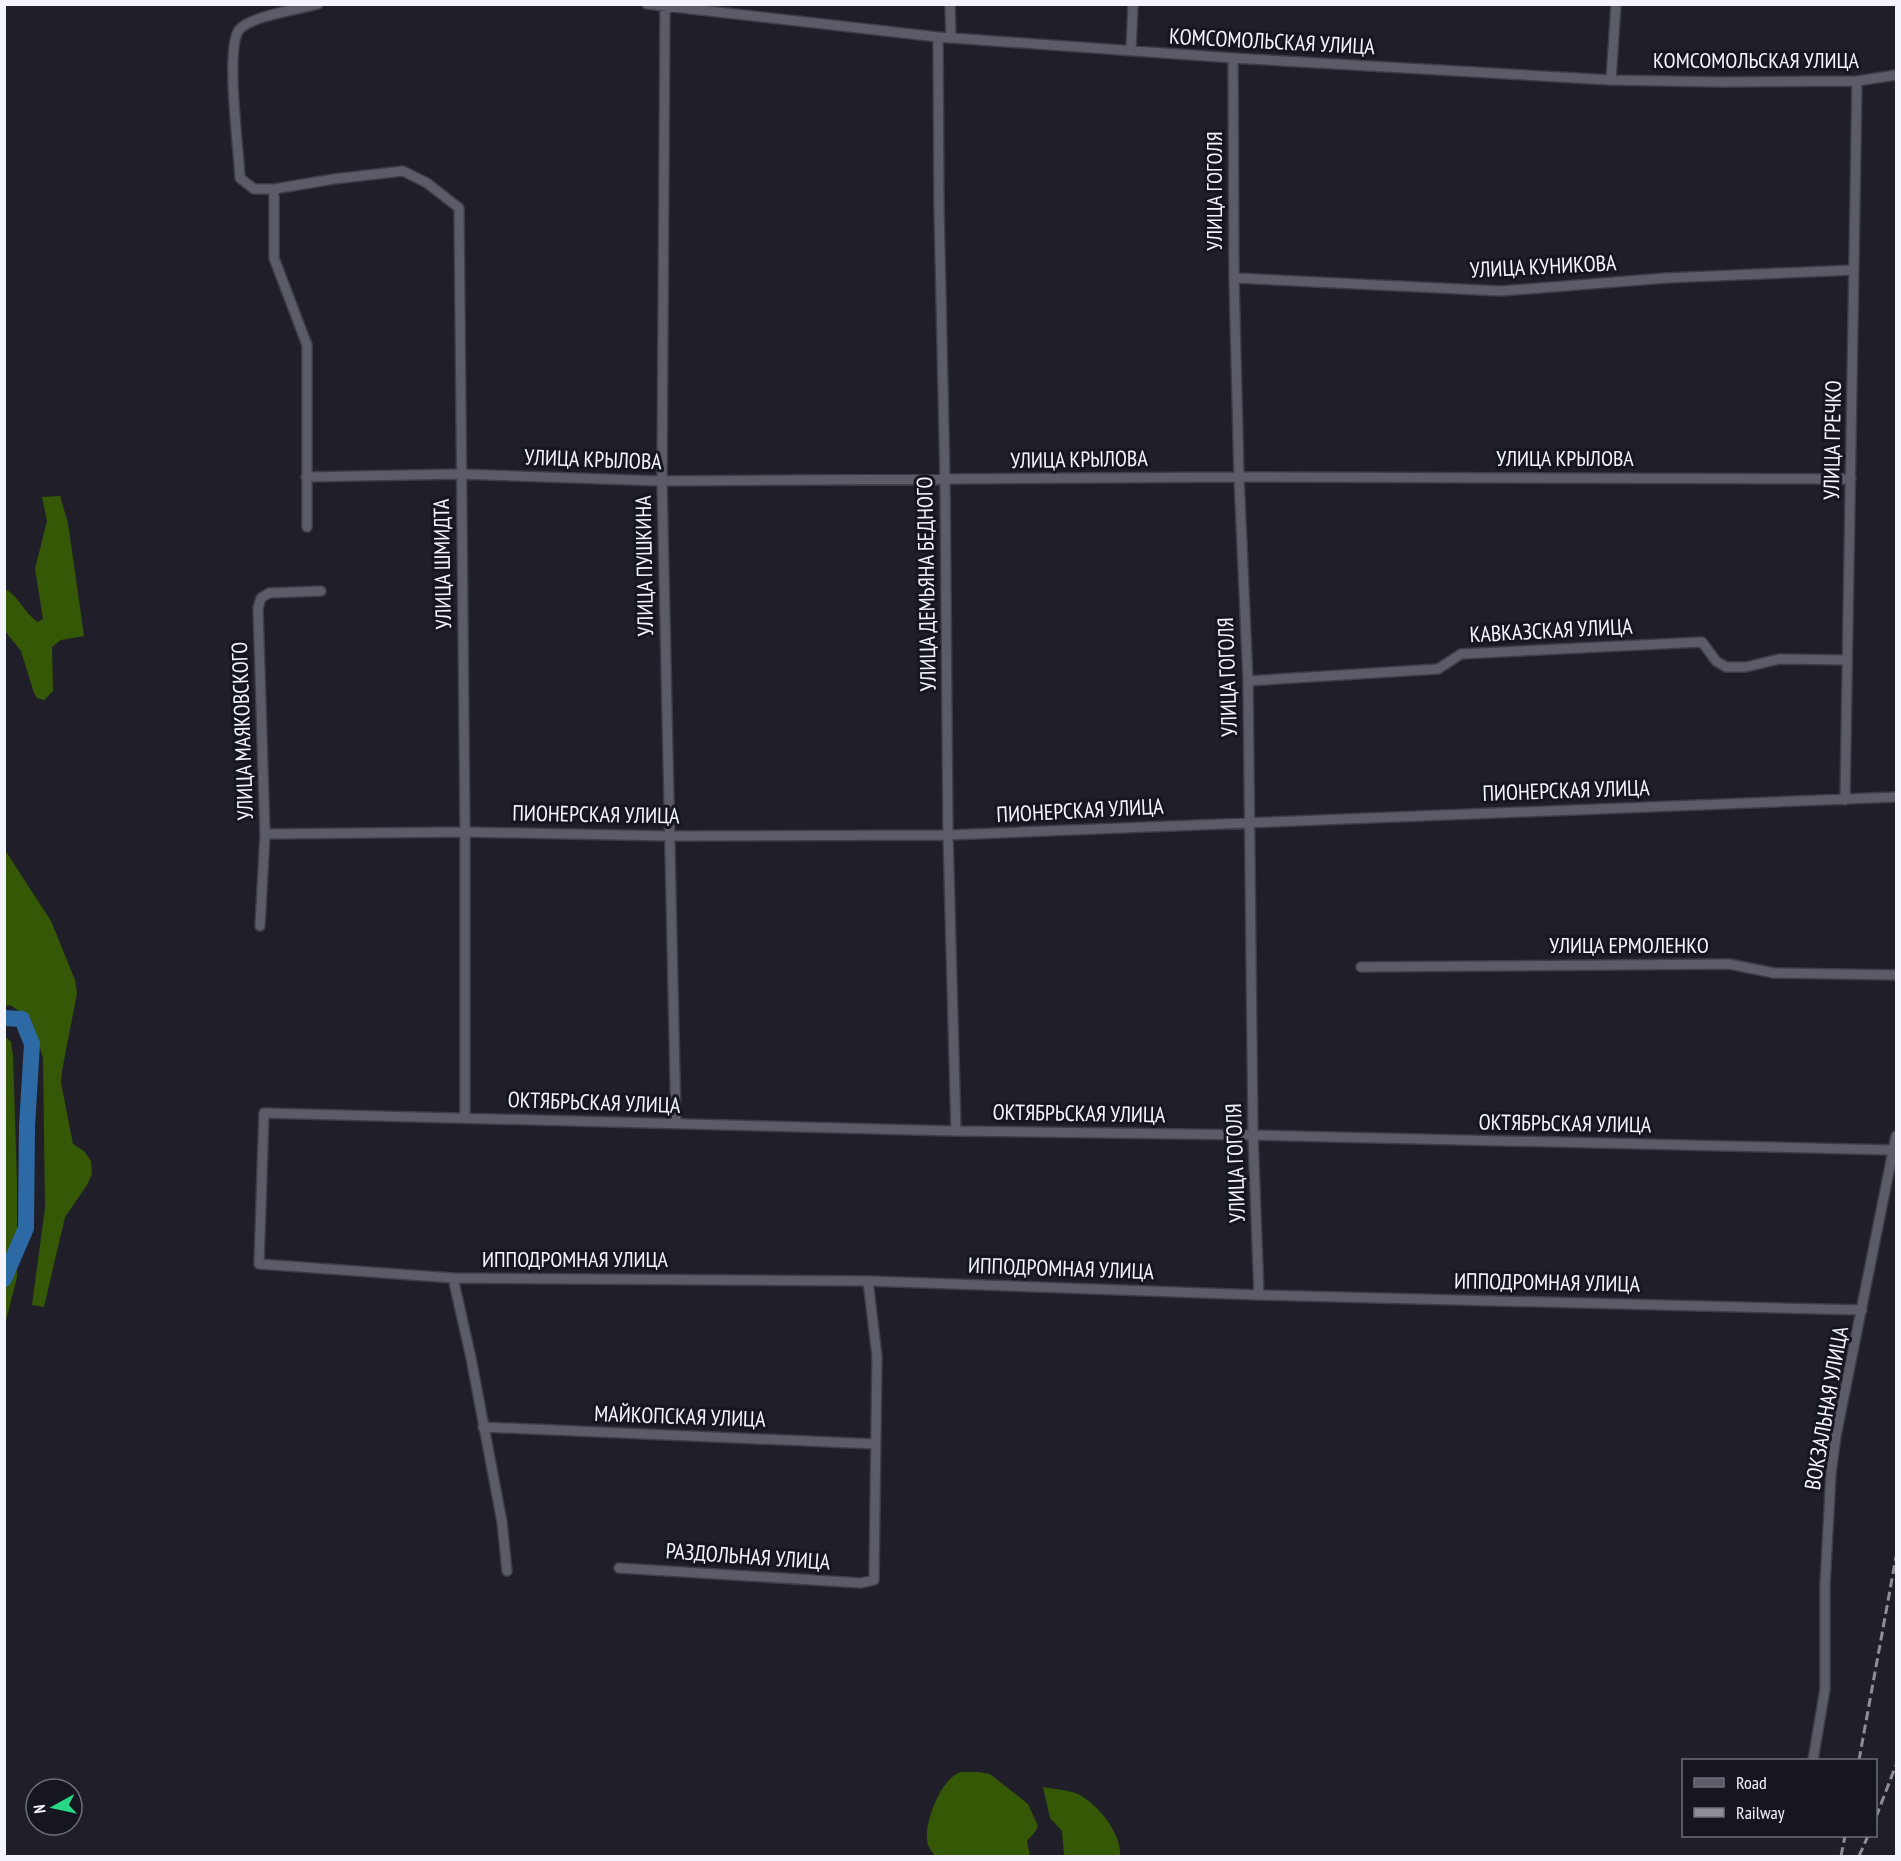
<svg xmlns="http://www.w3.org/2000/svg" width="1901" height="1861" font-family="'PT Sans Narrow',sans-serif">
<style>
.forest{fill:#345805}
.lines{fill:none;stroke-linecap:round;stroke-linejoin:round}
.river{stroke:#2d69a4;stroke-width:16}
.minor-casing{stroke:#3d3d45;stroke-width:12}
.minor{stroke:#5c5b68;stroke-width:9}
.rail{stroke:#8e8e96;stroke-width:3;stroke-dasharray:9 4.5;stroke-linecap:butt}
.labels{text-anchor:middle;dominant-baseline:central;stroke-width:6;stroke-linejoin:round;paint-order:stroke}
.street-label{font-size:22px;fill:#f4f4fc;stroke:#161620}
</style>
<rect width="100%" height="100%" fill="#201f29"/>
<path class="forest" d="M60,496l8,27 16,113 -23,4 -9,7 1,44 -9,9 -7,-2 -3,-5 -13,-42 -16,-20v-42c14,7 19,24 33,33l5,-3 -8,-50 12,-48 -5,-24z
M5,850l46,71 24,59 2,13 -15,78 -1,12 12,61 11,7 7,10 1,13 -5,11 -22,32 -21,90 -12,-2 13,-97 -2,-150 -12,-39 -21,-14 -5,1z
M5,1036l6,6 2,13 4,127v95l-12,47z
M961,1772h18l11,2 38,30 10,22 -3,6 -8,9 3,15h-95c-4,-5 -8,-11 -8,-17 -2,-19 15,-62 34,-67z
M1043,1787c11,2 27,3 37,8 19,11 42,39 40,61h-56l-2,-25 -12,-13z"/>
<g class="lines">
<path class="river" d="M4,1018l18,1 10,25 -5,82 -1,102 -22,51"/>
<defs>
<path id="minor" d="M318,4c-18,5 -68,12 -79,26 -14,19 0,121 1,148l14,11h20l60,-10 69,-8 24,12 32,25 6,624v285
M647,4l291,33 295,21 378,22 110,2 136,-1 39,-6
M950,4l1,34
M665,7l-3,474 14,643
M938,37l1,170 6,273 3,355 8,296
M1131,51l2,-47
M1233,58l1,220 5,199 9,204 5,454 6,160
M1611,80l5,-76
M274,189v69l33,87v182
M1234,278l267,13 165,-13 187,-8
M306,477l154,-3 202,7 577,-4 612,2
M1248,681l190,-12 23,-15 241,-12 14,19 10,6h20l33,-8 68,1
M1845,800l12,-719
M265,834l200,-2 204,4 279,-1 948,-38
M260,926l5,-92 -7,-226 3,-10 8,-5 52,-2
M1361,967l368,-3 45,9 122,2
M453,1278l18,80 31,164 5,49
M1862,1310l-603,-15 -391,-14 -415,-3 -194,-14 5,-151 692,18 297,4 640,15
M483,1427l392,17
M619,1568l242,15 13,-3 3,-224 -9,-75
M1813,1760l12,-71v-104l6,-112 5,-37 60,-300"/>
</defs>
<use href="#minor" class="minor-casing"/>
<use href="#minor" class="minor"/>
<path class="rail" d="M1859,1760l37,-203
M1876,1817l20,-52
M1841,1856l4,-20
M1859,1856l9,-20"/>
</g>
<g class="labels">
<g class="street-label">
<text transform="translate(1272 41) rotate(3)">КОМСОМОЛЬСКАЯ УЛИЦА</text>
<text x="1756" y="60">КОМСОМОЛЬСКАЯ УЛИЦА</text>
<text transform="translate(1214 191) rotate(-90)">УЛИЦА ГОГОЛЯ</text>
<text transform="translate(1543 266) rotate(-3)">УЛИЦА КУНИКОВА</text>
<text transform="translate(1832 440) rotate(-89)">УЛИЦА ГРЕЧКО</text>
<text x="1565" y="458">УЛИЦА КРЫЛОВА</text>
<text transform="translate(593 459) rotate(2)">УЛИЦА КРЫЛОВА</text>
<text transform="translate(1079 459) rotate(-1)">УЛИЦА КРЫЛОВА</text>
<text transform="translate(442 564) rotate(-91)">УЛИЦА ШМИДТА</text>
<text transform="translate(644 566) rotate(-91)">УЛИЦА ПУШКИНА</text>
<text transform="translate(926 584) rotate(-91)">УЛИЦА ДЕМЬЯНА БЕДНОГО</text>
<text transform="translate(1551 630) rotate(-3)">КАВКАЗСКАЯ УЛИЦА</text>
<text transform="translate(1227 677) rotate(-92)">УЛИЦА ГОГОЛЯ</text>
<text transform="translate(242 731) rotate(-92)">УЛИЦА МАЯКОВСКОГО</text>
<text transform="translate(1566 790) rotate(-2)">ПИОНЕРСКАЯ УЛИЦА</text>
<text transform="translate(1080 810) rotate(-3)">ПИОНЕРСКАЯ УЛИЦА</text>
<text transform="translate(596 814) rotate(1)">ПИОНЕРСКАЯ УЛИЦА</text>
<text x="1629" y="945">УЛИЦА ЕРМОЛЕНКО</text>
<text transform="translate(594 1102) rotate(2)">ОКТЯБРЬСКАЯ УЛИЦА</text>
<text transform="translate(1079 1113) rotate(1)">ОКТЯБРЬСКАЯ УЛИЦА</text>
<text transform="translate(1565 1123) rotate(1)">ОКТЯБРЬСКАЯ УЛИЦА</text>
<text transform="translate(1235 1163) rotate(-92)">УЛИЦА ГОГОЛЯ</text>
<text x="575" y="1259">ИППОДРОМНАЯ УЛИЦА</text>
<text transform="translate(1061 1268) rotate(2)">ИППОДРОМНАЯ УЛИЦА</text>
<text transform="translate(1547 1282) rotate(1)">ИППОДРОМНАЯ УЛИЦА</text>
<text transform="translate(1826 1408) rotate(-80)">ВОКЗАЛЬНАЯ УЛИЦА</text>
<text transform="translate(680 1416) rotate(2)">МАЙКОПСКАЯ УЛИЦА</text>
<text transform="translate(748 1556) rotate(4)">РАЗДОЛЬНАЯ УЛИЦА</text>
</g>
</g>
<rect width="1901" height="1861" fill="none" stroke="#f4f4fc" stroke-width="12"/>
<rect x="1682" y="1759" width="195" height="78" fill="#161620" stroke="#6f6f78" stroke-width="1.5"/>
<rect x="1694" y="1778" width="30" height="9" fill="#5c5b68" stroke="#6f6f78" stroke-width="1.5"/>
<text x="1736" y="1789" font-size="18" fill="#f4f4fc">Road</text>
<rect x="1694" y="1808" width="30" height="9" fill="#8e8e96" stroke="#6f6f78" stroke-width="1.5"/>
<text x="1736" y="1819" font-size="18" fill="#f4f4fc">Railway</text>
<g transform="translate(54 1807) rotate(262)"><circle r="28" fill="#161620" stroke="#6f6f78" stroke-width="1.5"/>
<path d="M0-4.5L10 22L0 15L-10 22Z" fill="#29d885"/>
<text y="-9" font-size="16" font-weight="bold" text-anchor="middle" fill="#f4f4fc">N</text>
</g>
</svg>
